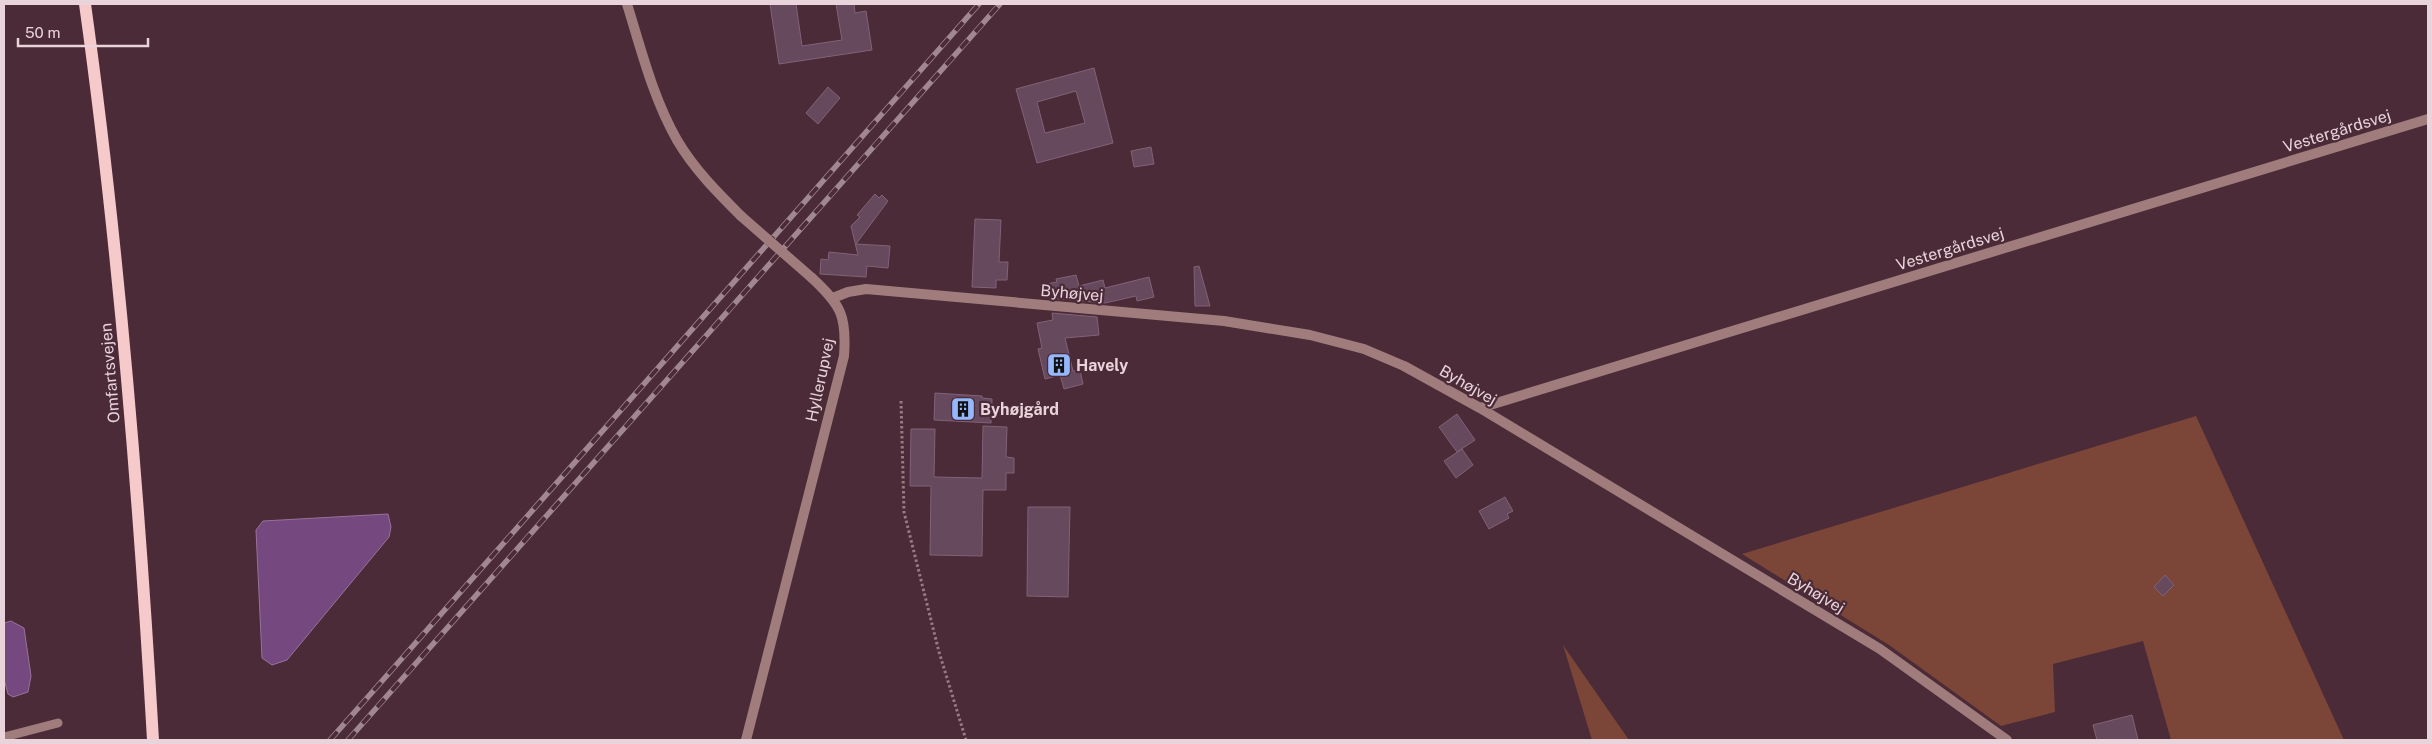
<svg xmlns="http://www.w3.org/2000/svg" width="2432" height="744" font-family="'Public Sans',sans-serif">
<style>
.green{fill:#7b4538}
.water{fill:#75487f;stroke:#98729b}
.building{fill:#66495d;stroke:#816277;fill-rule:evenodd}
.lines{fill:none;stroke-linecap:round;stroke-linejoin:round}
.path{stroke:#967b85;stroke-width:3;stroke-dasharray:2.5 2.5;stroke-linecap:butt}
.service{stroke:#a07c7d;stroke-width:9}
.minor{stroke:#a07c7d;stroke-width:10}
.primary{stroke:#f6c9cb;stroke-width:12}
.rail-casing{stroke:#a18790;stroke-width:5.5}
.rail{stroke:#4b2b37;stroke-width:4;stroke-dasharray:11;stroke-linecap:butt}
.minor-bridge{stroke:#a07c7d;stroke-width:10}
.labels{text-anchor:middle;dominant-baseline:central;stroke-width:4.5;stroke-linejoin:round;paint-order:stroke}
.street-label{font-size:16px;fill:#e9d4db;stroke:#4b2b37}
.poi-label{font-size:16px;font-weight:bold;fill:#e9d4db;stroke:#4b2b37;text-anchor:start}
</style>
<rect width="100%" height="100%" fill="#4b2b37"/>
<path class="green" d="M2196,416l148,324h-173l-28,-99 -90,23 2,48 -54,14 -112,-81 -147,-91z
M1563,645l66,95h-37z"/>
<path class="water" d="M388,514l3,13 -2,10 -102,123 -15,5 -10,-7 -6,-128 7,-9z
M11,621l13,7 7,48 -3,16 -15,5 -5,-3 -4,-15v-56z"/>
<path class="building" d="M770,4h26l6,42 40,-6 -6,-36h18l1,9 11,-2 6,39 -93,14z
M1094,68l19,75 -76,20 -21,-74zM1076,91l9,32 -40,10 -8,-31z
M828,87l12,11 -22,26 -12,-11z
M1151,147l3,17 -20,3 -3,-16z
M875,194l4,4 3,-3 6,6 -32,43 34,2 -2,22 -21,-2 -1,11 -46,-3 1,-15 7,1 1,-8 29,3 -7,-29 9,-9 -3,-2z
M975,219l26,1 -2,42h9l-1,18h-11v8l-24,-1z
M1199,266l11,40h-15l-1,-39z
M1076,275l3,11 24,-6 2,8 44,-11 5,20 -17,4 -1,-5 -31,7 -56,-5 -3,-14 11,-2 -1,-3z
M1052,313l45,4 2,18 -34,3 8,33 7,-1 3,14 -19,5 -4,-14 -15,4 -7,-30 4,-1 -5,-25 16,-3z
M935,393l47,3v2l10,1 -1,24 -57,-3z
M1457,414l18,26 -18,12 -18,-25z
M983,426l24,1 -1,30 8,1v15h-8v17h-23l-1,66 -52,-1 1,-69h-21l1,-57h24l-1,48 48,1z
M1462,449l11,16 -17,13 -12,-17z
M1505,497l8,14 -6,3 2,4 -20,11 -10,-18z
M1028,507h42l-2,90 -41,-1z
M2165,575l9,10 -11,11 -9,-9z
M2132,715l6,25h-41l-4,-15z"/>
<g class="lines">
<path class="path" d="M901,401l3,111 35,140 27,88"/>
<path class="service" d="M4,737l54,-14"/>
<path class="minor" d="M627,4c14,45 26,94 50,136 17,29 40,52 64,76
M833,298l15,-6 18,-3 358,32 86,14 54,14 40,17 76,42 400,241 127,91
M1480,408l948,-289
M746,740l98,-384c3,-40 -3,-51 -32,-78"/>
<path class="primary" d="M85,4c34,244 54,490 68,736"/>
<defs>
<path id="rail" d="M330,740l649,-736
M348,740l652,-736"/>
</defs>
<use href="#rail" class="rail-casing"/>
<use href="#rail" class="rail"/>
<path class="minor-bridge" d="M741,216l71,62"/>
</g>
<defs>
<symbol id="building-square" viewBox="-11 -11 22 22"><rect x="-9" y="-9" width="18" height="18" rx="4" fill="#94b7fd" stroke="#4b2b37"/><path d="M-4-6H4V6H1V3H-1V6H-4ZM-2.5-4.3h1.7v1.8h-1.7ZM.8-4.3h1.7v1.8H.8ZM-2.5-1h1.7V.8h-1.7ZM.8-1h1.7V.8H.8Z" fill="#111"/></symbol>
</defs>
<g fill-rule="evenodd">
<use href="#building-square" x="1045" y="351" width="28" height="28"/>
<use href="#building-square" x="949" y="395" width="28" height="28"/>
</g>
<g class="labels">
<g class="street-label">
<text transform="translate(2337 131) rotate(-17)">Vestergårdsvej</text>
<text transform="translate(1950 249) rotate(-17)">Vestergårdsvej</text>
<text transform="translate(1072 293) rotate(5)">Byhøjvej</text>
<text transform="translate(110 373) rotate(-95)">Omfartsvejen</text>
<text transform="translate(820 380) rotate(-78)">Hyllerupvej</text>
<text transform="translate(1468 385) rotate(30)">Byhøjvej</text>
<text transform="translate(1816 593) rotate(31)">Byhøjvej</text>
</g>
<g class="poi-label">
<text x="1076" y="365">Havely</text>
<text x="980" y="409">Byhøjgård</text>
</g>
</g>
<rect width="2432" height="744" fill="none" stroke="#e9d4db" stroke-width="10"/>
<path d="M18 38v8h130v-8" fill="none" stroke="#e9d4db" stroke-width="2.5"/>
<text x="25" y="38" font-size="15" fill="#e9d4db" stroke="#4b2b37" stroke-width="4" paint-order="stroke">50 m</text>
</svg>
